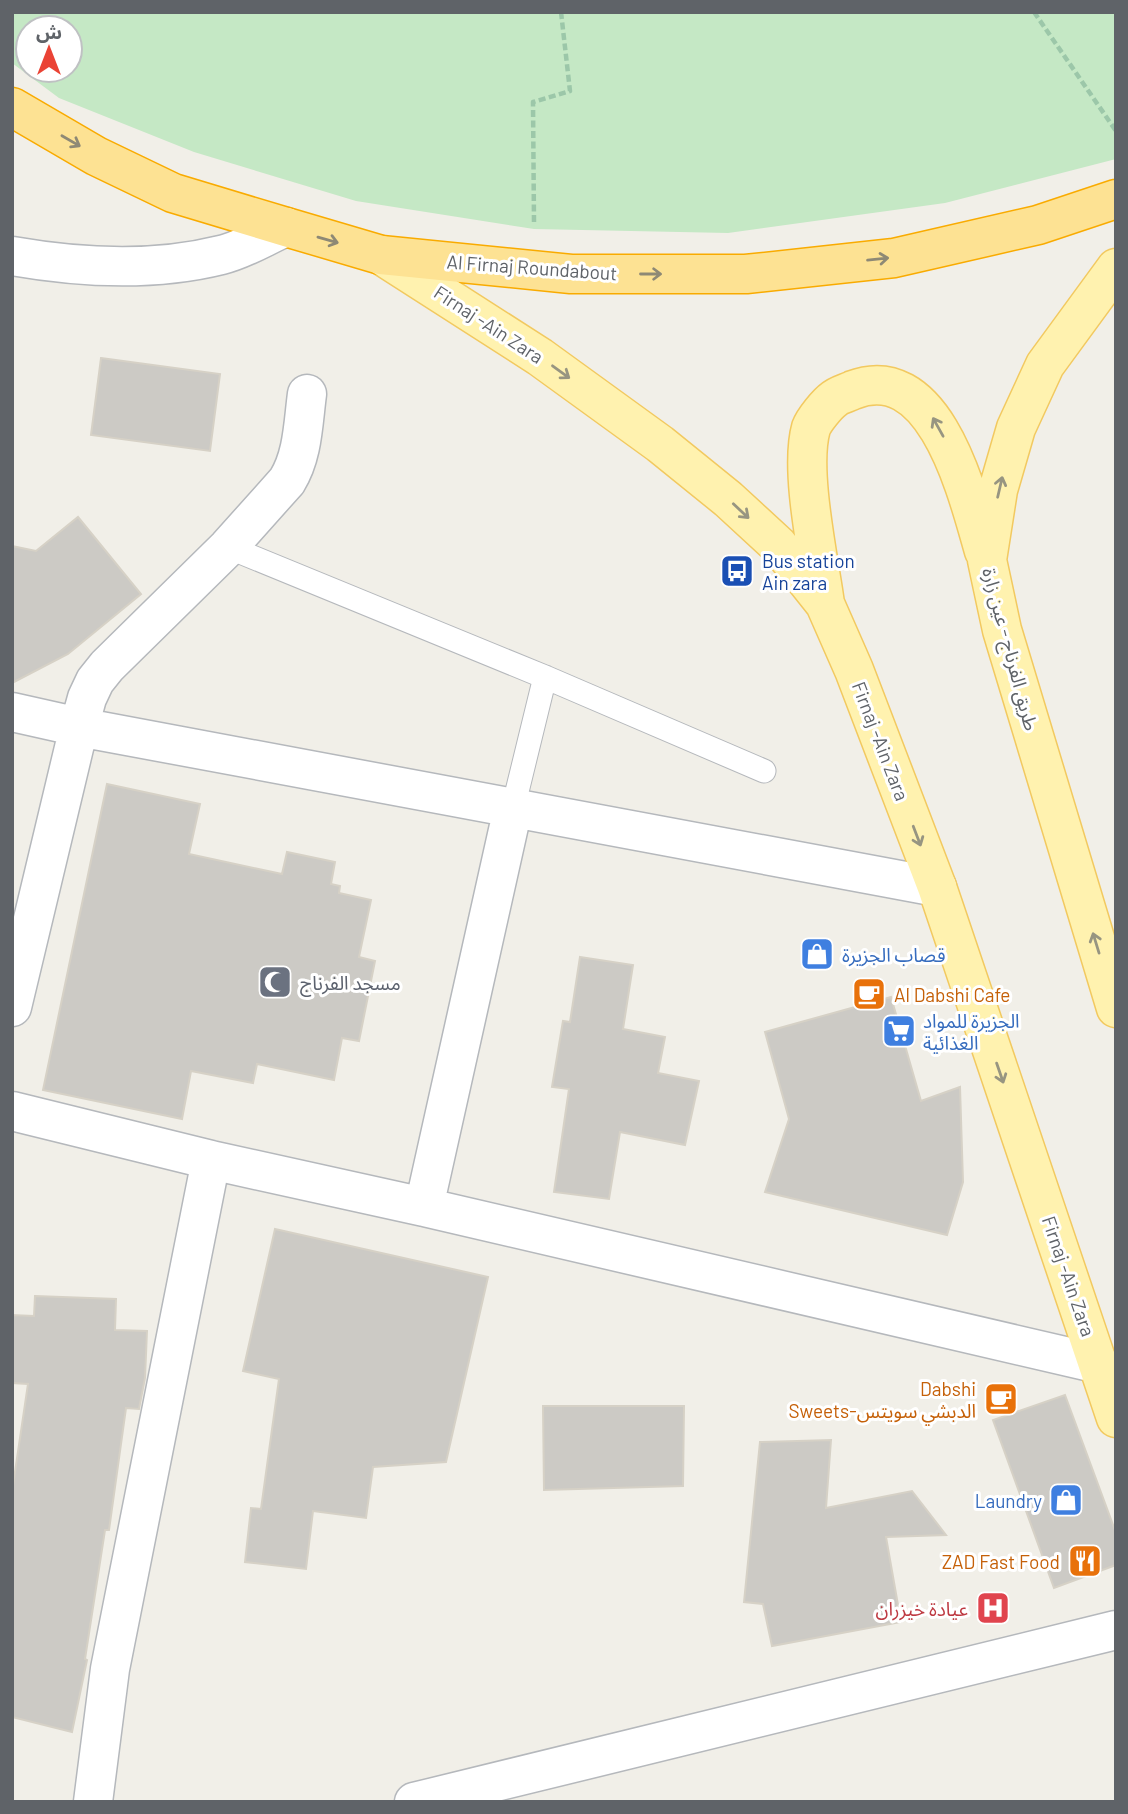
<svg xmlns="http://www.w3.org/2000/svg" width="1128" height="1814" font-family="Barlow,'Noto Sans Arabic',sans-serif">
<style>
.green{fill:#c5e8c5;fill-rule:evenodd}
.building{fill:#cccac5;stroke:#d6d1c6;stroke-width:2}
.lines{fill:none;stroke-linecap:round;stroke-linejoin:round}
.lane-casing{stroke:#b5b8bc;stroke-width:25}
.street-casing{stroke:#b5b8bc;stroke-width:41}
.primary-casing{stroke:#f2c960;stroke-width:41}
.highway-casing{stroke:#f9ab00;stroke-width:41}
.path{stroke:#9cc7a9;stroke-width:4.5;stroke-dasharray:7 3.5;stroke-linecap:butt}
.lane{stroke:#fff;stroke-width:23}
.street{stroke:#fff;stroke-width:38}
.primary{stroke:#fff2af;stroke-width:38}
.highway{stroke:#fde293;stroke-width:38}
.oneway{stroke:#8e8975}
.oneway2{stroke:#979581}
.labels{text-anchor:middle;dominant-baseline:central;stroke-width:6;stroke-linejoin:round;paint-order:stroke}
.street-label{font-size:19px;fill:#5f6368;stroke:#fff}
.transit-label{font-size:19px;fill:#164399;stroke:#fff;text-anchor:start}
.shop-label{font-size:19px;fill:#366cbe;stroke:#fff;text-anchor:start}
.worship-label{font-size:19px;fill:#5b616d;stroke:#fff;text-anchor:start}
.food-label{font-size:19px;fill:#c56008;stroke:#fff;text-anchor:end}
.health-label{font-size:19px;fill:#be3a42;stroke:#fff;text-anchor:end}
</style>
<rect width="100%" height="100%" fill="#f1efe8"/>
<path class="green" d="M12,12h1104v147l-171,44 -217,30 -194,-4 -178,-28 -162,-49 -135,-54 -47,-35zM28,28h42v42h-42z"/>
<path class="building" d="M101,358l119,16 -10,77 -119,-16z
M78,517l63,77 -73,60 -56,29v-137l24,5z
M107,784l93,20 -11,50 93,20 5,-22 48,10 -4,22 9,2 -1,7 32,7 -12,57 16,4 -16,80 -17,-3 -8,42 -77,-16 -4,19 -62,-12 -9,48 -139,-29z
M580,957l53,8 -10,64 42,8 -7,36 41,8 -14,64 -65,-13 -11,67 -55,-7 15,-103 -17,-2 11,-66 7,1z
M891,997l30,104 39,-14 3,95 -16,53 -182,-43 24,-73 -24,-87z
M275,1229l213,48 -42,185 -73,5 -7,51 -53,-7 -7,58 -61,-7 6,-54 10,1 18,-130 -36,-8z
M35,1296l81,3 -1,31 32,1 -2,47 -6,31 -13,-1 -17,122h-4l-20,129 2,1 -15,72 -60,-15v-225l16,-108 -16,-1v-68l22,1z
M1065,1395l51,138v32l-62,23 -61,-168z
M543,1406h141l-1,80 -139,4z
M831,1440l-5,68 86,-17 34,44 -60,2 15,85 -129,24 -9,-42 -19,-2 16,-160z"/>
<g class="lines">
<defs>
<path id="lane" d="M228,547l317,130 219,94
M513,808l32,-131"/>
<path id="street" d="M12,256c69,12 141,16 209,-1 22,-5 44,-19 65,-28
M12,712l67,15 858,160
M12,1007l67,-280 8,-29 8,-17 12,-15 121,-119 59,-66c16,-26 16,-57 20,-87
M12,1111l199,49 213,47 675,157
M424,1207l89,-399
M93,1802l17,-133 101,-509
M414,1802l702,-172"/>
<path id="primary" d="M381,255l159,102 120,87 68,55 50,46 47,59 29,66 83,217 179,531
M1116,268l-71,97 -29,63 -18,62 -11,70 15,70 114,378
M825,604c-6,-45 -26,-134 -14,-176 3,-8 16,-24 23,-29 4,-4 13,-6 19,-9 83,-32 115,106 131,161"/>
<path id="highway" d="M12,107l84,49 77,37 113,34 95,28 190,19h175l148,-16 144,-33 78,-26"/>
</defs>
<use href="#lane" class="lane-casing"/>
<use href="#street" class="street-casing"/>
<use href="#primary" class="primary-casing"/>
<use href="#highway" class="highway-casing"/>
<path class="path" d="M1034,12l82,119
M534,222l-1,-120 37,-11 -9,-79"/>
<use href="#lane" class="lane"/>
<use href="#street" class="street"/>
<use href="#primary" class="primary"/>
<use href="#highway" class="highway"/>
</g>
<defs><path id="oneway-shaft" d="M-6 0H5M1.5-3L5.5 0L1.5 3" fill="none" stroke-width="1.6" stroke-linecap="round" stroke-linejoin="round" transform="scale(1.75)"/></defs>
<g class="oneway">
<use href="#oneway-shaft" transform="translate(71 141) rotate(30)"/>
<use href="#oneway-shaft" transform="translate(328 240) rotate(16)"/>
<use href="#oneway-shaft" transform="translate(878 259) rotate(-6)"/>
<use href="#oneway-shaft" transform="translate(651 274)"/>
</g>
<g class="oneway2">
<use href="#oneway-shaft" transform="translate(561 372) rotate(36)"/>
<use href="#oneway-shaft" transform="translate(938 427) rotate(-119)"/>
<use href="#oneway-shaft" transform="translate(1000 487) rotate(-77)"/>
<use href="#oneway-shaft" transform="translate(741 511) rotate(43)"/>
<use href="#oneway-shaft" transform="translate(917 836) rotate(69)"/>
<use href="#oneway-shaft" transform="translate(1096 943) rotate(-107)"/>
<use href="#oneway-shaft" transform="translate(1000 1073) rotate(71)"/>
</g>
<defs>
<symbol id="bus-square" viewBox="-11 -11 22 22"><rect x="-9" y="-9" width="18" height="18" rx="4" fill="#1a4fb4" stroke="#fff"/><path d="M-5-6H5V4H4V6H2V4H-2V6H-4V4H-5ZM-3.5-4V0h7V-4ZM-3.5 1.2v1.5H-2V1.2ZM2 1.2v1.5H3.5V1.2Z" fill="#fff"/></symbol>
<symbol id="shop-square" viewBox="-11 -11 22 22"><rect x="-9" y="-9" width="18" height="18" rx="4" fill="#3f7fe0" stroke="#fff"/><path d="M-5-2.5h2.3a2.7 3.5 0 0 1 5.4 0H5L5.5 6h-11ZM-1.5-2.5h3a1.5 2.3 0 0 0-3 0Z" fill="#fff"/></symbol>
<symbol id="mosque-square" viewBox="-11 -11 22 22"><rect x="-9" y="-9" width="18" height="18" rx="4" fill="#6b7280" stroke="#fff"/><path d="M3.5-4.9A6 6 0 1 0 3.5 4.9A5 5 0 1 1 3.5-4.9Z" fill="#fff"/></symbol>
<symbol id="cafe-square" viewBox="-11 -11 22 22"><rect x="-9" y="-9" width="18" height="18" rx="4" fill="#e8710a" stroke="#fff"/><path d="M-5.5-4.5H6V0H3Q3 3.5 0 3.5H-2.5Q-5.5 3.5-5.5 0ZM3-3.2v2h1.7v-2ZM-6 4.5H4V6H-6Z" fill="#fff"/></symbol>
<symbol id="supermarket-square" viewBox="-11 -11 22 22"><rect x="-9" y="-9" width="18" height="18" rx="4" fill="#3f7fe0" stroke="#fff"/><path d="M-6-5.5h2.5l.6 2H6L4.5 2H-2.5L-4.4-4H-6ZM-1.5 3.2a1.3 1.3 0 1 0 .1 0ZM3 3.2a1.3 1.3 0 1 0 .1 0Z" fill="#fff"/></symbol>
<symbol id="restaurant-square" viewBox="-11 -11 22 22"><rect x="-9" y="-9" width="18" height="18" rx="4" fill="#e8710a" stroke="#fff"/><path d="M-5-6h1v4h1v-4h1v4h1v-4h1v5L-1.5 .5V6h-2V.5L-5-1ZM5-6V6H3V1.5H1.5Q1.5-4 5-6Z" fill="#fff"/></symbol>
<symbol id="hospital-square" viewBox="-11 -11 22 22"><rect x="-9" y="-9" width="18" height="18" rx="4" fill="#e0444e" stroke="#fff"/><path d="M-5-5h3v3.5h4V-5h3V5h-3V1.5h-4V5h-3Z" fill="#fff"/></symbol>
</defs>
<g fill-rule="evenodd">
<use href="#bus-square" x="718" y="552" width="38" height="38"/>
<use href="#shop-square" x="798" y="935" width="38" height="38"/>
<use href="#mosque-square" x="256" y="963" width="38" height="38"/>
<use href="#cafe-square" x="850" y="975" width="38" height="38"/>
<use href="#supermarket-square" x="880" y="1012" width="38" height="38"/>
<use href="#cafe-square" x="982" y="1380" width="38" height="38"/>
<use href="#shop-square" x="1047" y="1481" width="38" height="38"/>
<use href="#restaurant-square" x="1066" y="1542" width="38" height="38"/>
<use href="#hospital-square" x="974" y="1589" width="38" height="38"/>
</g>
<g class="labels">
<g class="street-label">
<text transform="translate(532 267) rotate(4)">Al Firnaj Roundabout</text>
<text transform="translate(489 324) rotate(33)">Firnaj -Ain Zara</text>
<text transform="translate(1011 649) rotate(75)">طريق الفرناج - عين زارة</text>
<text transform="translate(881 741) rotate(69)">Firnaj -Ain Zara</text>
<text transform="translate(1069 1276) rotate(71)">Firnaj -Ain Zara</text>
</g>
<g class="transit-label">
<text x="762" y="560">Bus station<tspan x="762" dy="22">Ain zara</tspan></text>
</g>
<g class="shop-label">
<text x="842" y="954">قصاب الجزيرة</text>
<text x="923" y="1020">الجزيرة للمواد<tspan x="923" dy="22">الغذائية</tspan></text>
<text x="1042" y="1500" text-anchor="end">Laundry</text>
</g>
<g class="worship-label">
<text x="300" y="982">مسجد الفرناج</text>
</g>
<g class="food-label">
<text x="894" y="994" text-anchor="start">Al Dabshi Cafe</text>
<text x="976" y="1388">Dabshi<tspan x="976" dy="22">Sweets-الدبشي سويتس</tspan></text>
<text x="1060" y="1561">ZAD Fast Food</text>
</g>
<g class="health-label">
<text x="968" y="1608">عيادة خيزران</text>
</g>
</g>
<rect width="1128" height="1814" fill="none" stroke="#5f6368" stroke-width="28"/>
<g transform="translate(49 49)"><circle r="33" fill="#ffffff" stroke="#bfc1c3" stroke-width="2"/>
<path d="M0-5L12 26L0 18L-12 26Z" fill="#ea4335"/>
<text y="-10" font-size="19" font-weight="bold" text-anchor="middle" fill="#5f6368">ش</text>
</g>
</svg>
